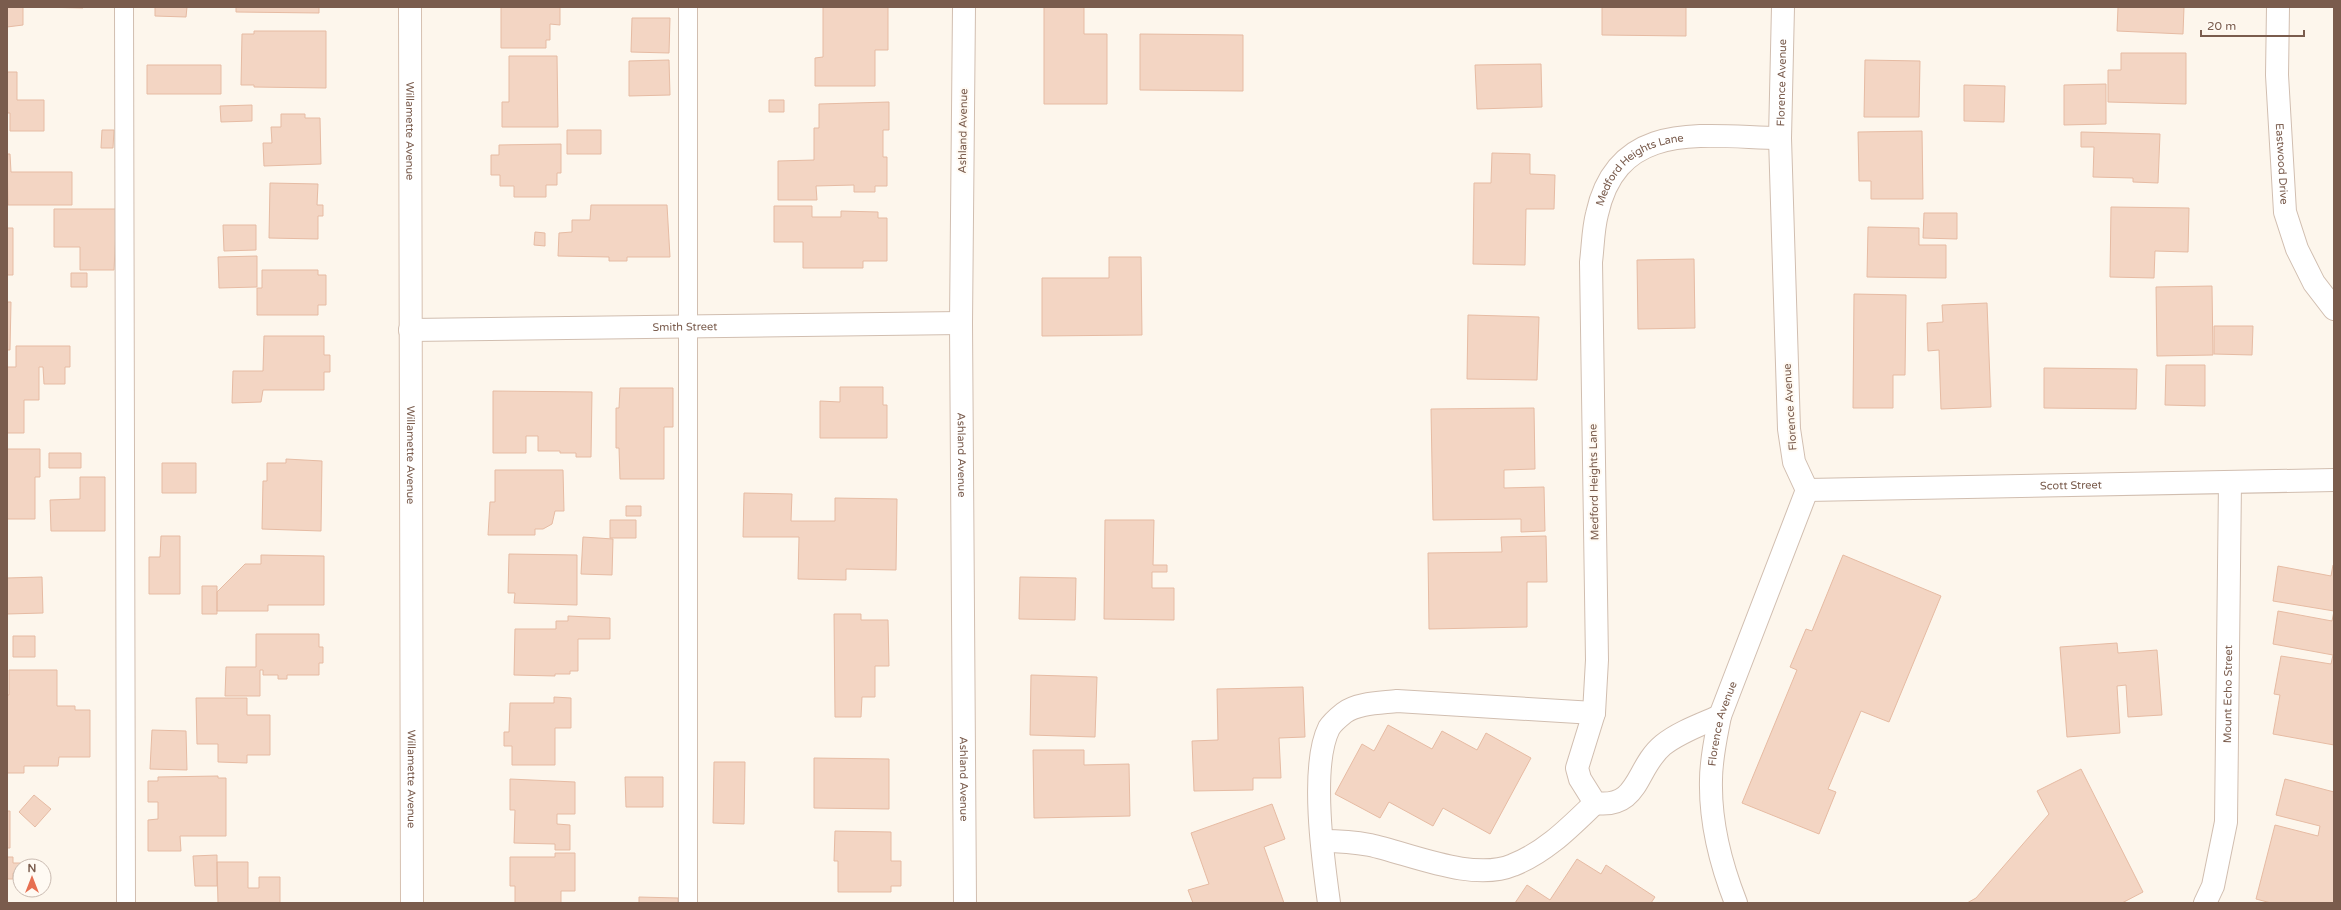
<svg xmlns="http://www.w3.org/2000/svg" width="2341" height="910" font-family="'Varela Round',sans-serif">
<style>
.building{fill:#f3d5c3;stroke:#e6bba3}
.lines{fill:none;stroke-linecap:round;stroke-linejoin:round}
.lane-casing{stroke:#d1beb0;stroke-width:20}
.street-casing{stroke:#d1beb0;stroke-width:24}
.secondary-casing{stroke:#d6c0b0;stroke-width:24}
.lane{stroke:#fff;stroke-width:18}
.street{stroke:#fff;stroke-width:22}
.secondary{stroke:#fff;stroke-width:22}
.labels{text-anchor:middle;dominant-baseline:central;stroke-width:4;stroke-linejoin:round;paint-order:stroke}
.street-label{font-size:11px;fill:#7a5c4d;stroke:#fffaf3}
</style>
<rect width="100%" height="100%" fill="#fdf6ec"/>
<path class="building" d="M7,7h16v18l-16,2z
M41,7h42v1z
M155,7h32l-1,10 -31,-1z
M236,7h83v6l-83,-1z
M501,7h59v18l-10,-1v16h-4v8h-45z
M823,7h65v43h-13v36h-60v-28l8,-1z
M1044,7h40v27h23v70h-63z
M1602,7h84v29l-84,-1z
M2118,7h66l-1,27 -66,-3z
M632,18h38l-1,35 -38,-1z
M254,31h72v57l-72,-1v-2h-13l1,-51h12z
M1140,34l103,1v56l-103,-1z
M2121,53h65v51l-78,-2v-32h13z
M509,56h48l1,71h-56v-25h7z
M669,60l1,35 -41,1v-35z
M1865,60l55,1 -1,56h-55z
M1541,64l1,43 -65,2 -2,-44z
M147,65h74v29h-74z
M7,72h10v28h27v31h-34v-18h-3z
M2106,84v40l-42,1v-40z
M1964,85l41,1 -1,36 -40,-1z
M769,100h15v12h-15z
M889,102v28h-6v27h4v29h-12v6h-21v-7l-38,1 1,14h-39v-39l36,-1v-32h5v-24z
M252,105v16l-31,1 -1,-16z
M281,114h24v4h15l1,46 -57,2 -1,-23h9l-1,-16h10z
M102,130h12l-1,18h-12z
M567,130h34v24h-34z
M1922,131l1,68h-52v-18h-12l-1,-49z
M2081,132l79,2 -2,49 -25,-1v-4l-40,-1 1,-30h-13z
M561,144v29h-4v12h-11v12h-32v-11h-14v-11h-9v-20h8v-10z
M1492,153l38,1v20l25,1 -1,34h-28l-1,56 -52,-1 1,-81h17z
M7,154h3l1,18h61v33h-64z
M270,183l48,1 -1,21h6v11h-5v23l-49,-1z
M591,205h76l3,52h-43v4h-18v-4l-51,-1 1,-23 13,-1v-12h18z
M774,206h38v11h29v-6l37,1v6h9v43h-24v7h-60v-26h-29z
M2111,207l78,1 -1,44 -33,-1 -1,27 -44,-1z
M54,209h63l-3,61h-34v-23h-26z
M1924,213h33v26l-34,-1z
M223,225h33v25l-32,1z
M1868,227l51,1v17h27v33l-79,-1z
M7,228h6v47h-6z
M535,232l10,1v13l-11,-1z
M257,256v31l-38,1 -1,-31z
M1109,257h32l1,78 -100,1v-58h67z
M1694,259l1,69 -57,1 -1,-69z
M262,270h56v5h8v30h-8v10h-61v-27h5z
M71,273h16v14h-16z
M2212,286l1,69 -56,1 -1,-69z
M1854,294l52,1 -1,80h-12v33h-40z
M7,302h4l-1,48h-3z
M1987,303l4,104 -50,2 -2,-59 -11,1 -1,-28 16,-1 -1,-17z
M1468,315l71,2 -2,63 -70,-1z
M2214,326h39l-1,29 -38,-1z
M264,336h60v19h6v17h-6v18h-61l-2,12 -29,1 1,-32h30z
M16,346h54v21h-5v17h-21l-1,-17h-4v33h-15v33h-17v-66h9z
M2166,365h39v41l-40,-1z
M2044,368l93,1 -1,40 -92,-1z
M840,387h43v18h4v33h-67v-37l20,1z
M620,388h53v39h-9v52h-44l-1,-31h-3v-40h3z
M493,391l99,1 -1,65h-15v-4h-16v-2h-22v-15h-12v17h-33z
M1534,408l1,61 -31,1v18l40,-1 1,44 -24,1v-13l-88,1 -2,-111z
M7,449h33v28h-5v42h-28z
M49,453h32v15h-32z
M286,459l36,2 -1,70 -59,-2 1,-48h4v-18h19z
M162,463h34v30h-34z
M495,470h68l1,41h-9l-3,13 -9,5h-8v6h-47l2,-33h5z
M80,477h25v54h-54l-1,-31 30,-1z
M744,493l48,1 -1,27h44v-23l62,1 -1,71 -50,-1v11l-48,-1 1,-42h-56z
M626,506h15v10h-15z
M610,520h26v18h-26z
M1105,520h49l-1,45h14v7h-15v16h22v32l-70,-1z
M161,536h19v58h-31v-37h11z
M1546,536l1,46h-20v45l-98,2 -1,-76 74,-1 -1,-15z
M583,537l30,2 -1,36 -31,-1z
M509,554l68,1v50l-63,-2 1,-10h-7z
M261,555l63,1v49h-56v6h-51v-19l28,-28h16z
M1843,555l98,41 -52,126 -28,-11 -33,78 8,3 -17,42 -77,-31 55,-133 -7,-3 16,-38 6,2z
M2333,565h1v180l-61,-11 7,-39 -6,-1 7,-38 50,8 2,-9 -60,-11 5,-33 54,10 2,-10 -61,-10 5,-35 53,10z
M42,577l1,36 -36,1v-36z
M1020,577l56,1 -1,42 -56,-1z
M202,586h15v28h-15z
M834,614h27v6h27l1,46h-14v31h-13l-1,20h-26z
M568,616l42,2v21h-32v32h-8v3h-15v2l-41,-1 1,-46h41v-8h12z
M256,634h63v13h4v16h-4v12h-32v4h-9v-4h-15v-5h-3v26h-35l1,-29h30z
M13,636h22v21h-22z
M2117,643l1,10 39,-3 5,65 -34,2 -2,-32 -9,1 3,47 -53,4 -7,-90z
M9,670h48v36h18v4h15v47h-31l-1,9h-34v7h-17v-78h2z
M1031,675l66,2 -2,60 -65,-2z
M1303,687l2,50 -26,1 2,40h-28v12l-59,1 -2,-50 26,-1 -1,-51z
M554,697l17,1v30h-16v37h-43v-19h-8v-14h5l1,-29h44z
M196,698h51v17h23v40h-23v8l-29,-1v-18h-21z
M1388,725l44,24 10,-18 35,19 9,-17 45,25 -41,76 -47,-26 -10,18 -44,-24 -9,16 -45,-24 27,-50 12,7z
M152,730l34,1 1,39 -37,-1z
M1033,750h51v15l45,-1 1,52 -96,2z
M814,758l75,1v50l-75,-1z
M714,762h31l-1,62 -31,-1z
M2081,769l62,123 -21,11h-155l9,-5 73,-84 -12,-23z
M218,776v2h8v58h-46l1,15h-33v-31l10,-1v-17h-10v-21h10v-4z
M625,777h38v30h-37z
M510,779l65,3v32h-18v10l13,1v25h-15v-6l-41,-1 1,-33h-5z
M2285,779l49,13v111h-63l-15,-4 19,-74 43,11 2,-10 -44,-11z
M34,795l17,14 -16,18 -16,-15z
M1272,804l13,35 -21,8 20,56h-91l-5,-13 21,-6 -18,-51z
M7,811h3v37h-3z
M835,831l56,1v29h10v25h-10v6h-53v-31h-4z
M555,853h20v38h-14v12h-46v-17h-5v-29h45z
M217,855v31h-22l-2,-30z
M7,857h6v6h13v3h-6v7h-7v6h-6z
M1577,859l24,15 5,-9 49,32 -4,6h-136l12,-18 23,15z
M217,862h31v26h11v-11h21v26h-62z
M639,897l39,1v5h-39z"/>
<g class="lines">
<defs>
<path id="lane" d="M124,7l2,896
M688,7v896"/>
<g id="street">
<path id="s1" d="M964,7l-3,316 4,580"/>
<path id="s2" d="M2278,7l-1,68 8,137 12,37 17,34 20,26"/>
<path id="s3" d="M410,330l551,-7"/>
<path id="s4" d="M1807,490l527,-10"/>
<path id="s5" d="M1720,716c-18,8 -41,16 -57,29 -28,23 -23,64 -68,58l-15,-24 -3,-11 17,-55 3,-53 -6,-398c2,-16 2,-33 6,-48 21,-96 108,-77 183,-76"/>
<path d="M1322,841c17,0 32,1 48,4 41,9 103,37 143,20 33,-13 57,-38 82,-62"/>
<path d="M1329,903c-6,-43 -19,-137 0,-175 3,-5 10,-11 15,-15 13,-10 37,-10 53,-12l197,12"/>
<path id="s6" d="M1736,903c-15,-38 -26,-82 -25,-123 0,-22 5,-43 9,-64l87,-226 -13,-28 -5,-33 -9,-291 3,-131"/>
<path id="s7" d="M2205,903l8,-17 13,-64 4,-340"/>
</g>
<g id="secondary">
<path id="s8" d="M410,7l2,896"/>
</g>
</defs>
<use href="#lane" class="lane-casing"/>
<use href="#street" class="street-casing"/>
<use href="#secondary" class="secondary-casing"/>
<use href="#lane" class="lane"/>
<use href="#street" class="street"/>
<use href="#secondary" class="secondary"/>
</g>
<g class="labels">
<g class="street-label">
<text stroke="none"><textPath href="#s6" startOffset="844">Florence Avenue</textPath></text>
<text stroke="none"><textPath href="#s8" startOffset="124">Willamette Avenue</textPath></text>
<text transform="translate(963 131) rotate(-89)">Ashland Avenue</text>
<text stroke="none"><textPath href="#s2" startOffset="157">Eastwood Drive</textPath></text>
<text stroke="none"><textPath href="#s5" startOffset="824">Medford Heights Lane</textPath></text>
<text stroke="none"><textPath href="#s3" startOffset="275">Smith Street</textPath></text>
<text transform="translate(1790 407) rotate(-94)">Florence Avenue</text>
<text stroke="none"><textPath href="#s8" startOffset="448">Willamette Avenue</textPath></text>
<text stroke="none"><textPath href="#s1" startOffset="448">Ashland Avenue</textPath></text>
<text transform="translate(1594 482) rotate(-91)">Medford Heights Lane</text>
<text stroke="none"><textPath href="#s4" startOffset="264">Scott Street</textPath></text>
<text stroke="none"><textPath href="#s7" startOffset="212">Mount Echo Street</textPath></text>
<text stroke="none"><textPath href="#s6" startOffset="184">Florence Avenue</textPath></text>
<text stroke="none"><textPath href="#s8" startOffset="772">Willamette Avenue</textPath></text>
<text stroke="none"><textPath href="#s1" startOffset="772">Ashland Avenue</textPath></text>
</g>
</g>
<rect width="2341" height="910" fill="none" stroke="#7a5c4d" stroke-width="16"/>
<g transform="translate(32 878)"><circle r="19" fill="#fffaf3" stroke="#cabbb1"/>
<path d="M0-3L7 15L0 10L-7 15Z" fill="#e76f51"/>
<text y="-6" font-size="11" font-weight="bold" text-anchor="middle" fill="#7a5c4d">N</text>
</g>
<path d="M2201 30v6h103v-6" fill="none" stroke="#7a5c4d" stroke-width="2"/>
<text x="2207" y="30" font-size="12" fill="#7a5c4d" stroke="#fffaf3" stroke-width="3" paint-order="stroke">20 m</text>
</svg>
